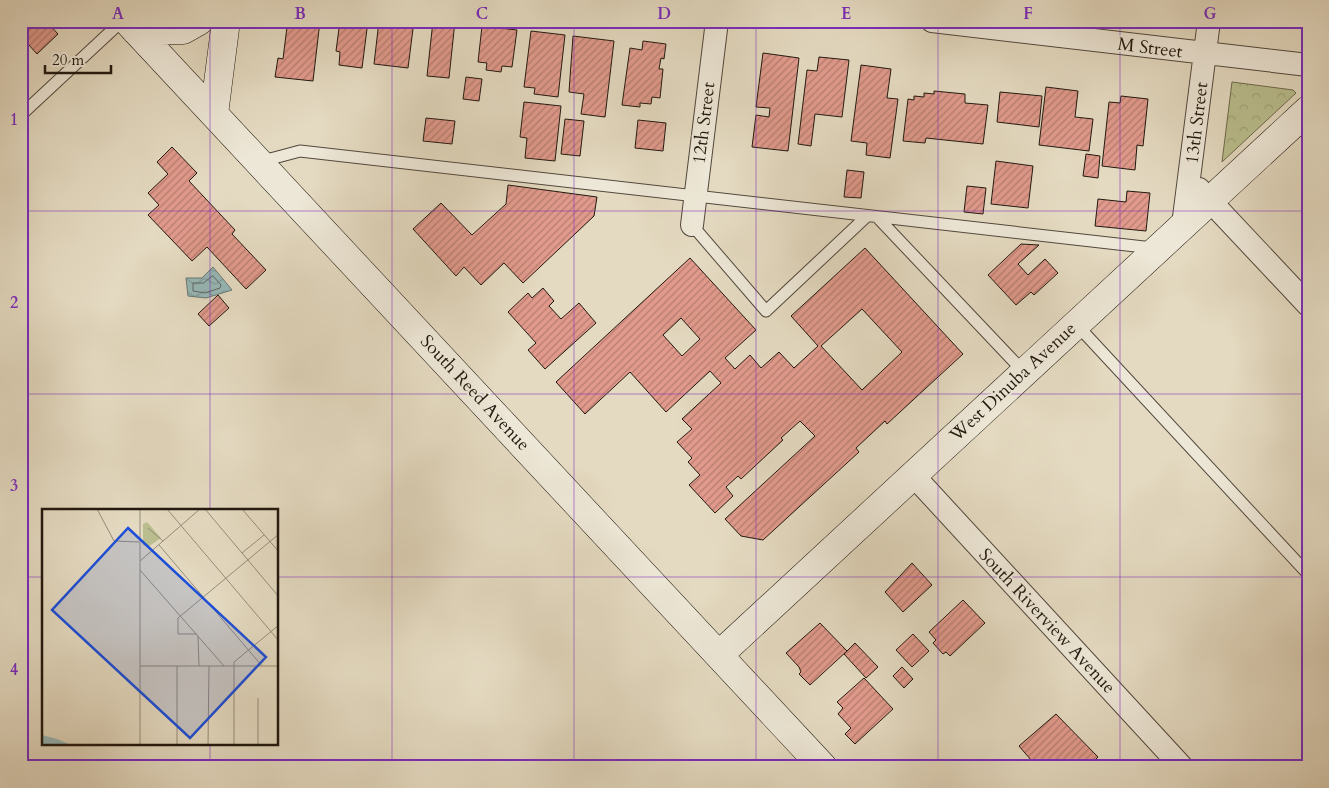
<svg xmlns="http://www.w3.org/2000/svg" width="1329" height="788" font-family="Cardo,serif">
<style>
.park{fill:url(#park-crowns);stroke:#6e6b4e}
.water{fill:url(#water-waves);stroke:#687975}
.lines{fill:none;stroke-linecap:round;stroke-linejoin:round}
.shore{stroke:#5c6864;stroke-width:1}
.building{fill:url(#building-hatch);stroke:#21180f;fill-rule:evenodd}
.lane-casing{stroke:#52483c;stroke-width:13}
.street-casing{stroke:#52483c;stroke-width:24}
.secondary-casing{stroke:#21180f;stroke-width:29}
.lane{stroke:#ede7d7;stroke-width:11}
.street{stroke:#ede7d7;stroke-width:22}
.secondary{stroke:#ede7d7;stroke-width:28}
.grid{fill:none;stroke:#7b2cbf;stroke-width:1;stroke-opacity:0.55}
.labels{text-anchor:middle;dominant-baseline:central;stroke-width:4;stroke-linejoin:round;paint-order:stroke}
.street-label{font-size:18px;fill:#21180f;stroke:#ede7d7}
.inset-road{fill:none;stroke:#968c7a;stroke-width:1}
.view{fill:#1d4ed8;fill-opacity:0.15;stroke:#1d4ed8;stroke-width:2.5}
.inset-edge{fill:none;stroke:#21180f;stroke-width:2.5}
.neatline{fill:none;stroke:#7b2cbf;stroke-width:2}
.grid-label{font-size:16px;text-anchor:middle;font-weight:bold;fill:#7b2cbf}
</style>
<defs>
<pattern id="park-crowns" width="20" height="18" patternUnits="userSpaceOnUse" patternTransform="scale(1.25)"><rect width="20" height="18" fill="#babe8e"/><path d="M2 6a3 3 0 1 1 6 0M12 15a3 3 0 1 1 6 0" fill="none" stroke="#a0a379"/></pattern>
<pattern id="water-waves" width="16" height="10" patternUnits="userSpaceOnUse" patternTransform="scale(1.25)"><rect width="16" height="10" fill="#97b9b9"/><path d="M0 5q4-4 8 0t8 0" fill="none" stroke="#829e9e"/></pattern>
<pattern id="building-hatch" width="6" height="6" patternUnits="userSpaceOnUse" patternTransform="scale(1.25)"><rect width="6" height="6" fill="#e19a8c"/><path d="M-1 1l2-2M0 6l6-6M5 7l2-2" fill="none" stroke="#b67d71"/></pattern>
</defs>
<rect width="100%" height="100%" fill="#e4dac1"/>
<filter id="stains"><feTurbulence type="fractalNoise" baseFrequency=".004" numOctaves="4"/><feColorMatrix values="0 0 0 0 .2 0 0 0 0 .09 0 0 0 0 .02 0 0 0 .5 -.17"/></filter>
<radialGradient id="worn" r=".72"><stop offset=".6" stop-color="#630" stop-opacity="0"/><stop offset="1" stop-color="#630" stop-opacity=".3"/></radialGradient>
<path class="park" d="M1232,82l61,8 3,3 -74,69z"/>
<path class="water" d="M213,267l19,23 -26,8 -18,-2 -2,-18h16z"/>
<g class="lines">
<path class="shore" d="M213,276l8,9 -1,3 -15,5 -12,-2v-8h10z"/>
</g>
<path class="building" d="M21,21h25l12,13 -21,20 -9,-10 -7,6z
M283,21h37l-7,60 -38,-4 3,-19 5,1 4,-32h-5z
M340,21h28l-6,47 -23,-3 1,-13 -4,-1z
M379,21h35l-6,47 -34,-4z
M433,21h22l-6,57 -22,-2z
M482,26l35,4 -5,37 -10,-1 -1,6 -15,-2 1,-7 -9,-1z
M531,31l34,4 -7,62 -24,-3 1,-6 -11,-1z
M573,36l41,5 -9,76 -24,-3 3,-20 -15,-2z
M643,41l23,3 -2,15 -3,-1 -2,11h4l-3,29 -8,-1 -1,7 -11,-1v4l-18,-2 8,-57 12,2z
M763,53l36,5 -11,93 -36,-4 4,-32 13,2 1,-9 -14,-1z
M819,57l30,3 -7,57 -27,-3 -4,32 -13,-2 9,-74 10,1z
M861,65l30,4 -4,29 11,1 -8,59 -24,-3 1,-12 -16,-2z
M466,77l16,2 -3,22 -16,-2z
M1046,87l32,4 -3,26 18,2 -4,32 -50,-6z
M934,91l31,3v9l23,2 -5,39 -57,-6 -1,5 -22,-2 5,-42 6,1v-4l10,1v-4l10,1z
M1000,92l42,4 -3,31 -42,-5z
M1121,96l27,3 -5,47 -6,-1 -2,25 -33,-4 7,-64 11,1z
M524,102l37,4 -6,55 -30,-3 2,-20 -7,-1z
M426,118l29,3 -3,23 -29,-3z
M565,119l19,2 -4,35 -19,-2z
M638,120l28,3 -3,28 -28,-3z
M172,147l25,26 -8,8 46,49 -3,4 34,36 -20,19 -39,-42 -15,14 -44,-46 11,-10 -11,-12 20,-19 -11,-12z
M1086,154l14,2 -2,22 -15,-2z
M996,161l37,5 -5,42 -37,-4z
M847,170l17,2 -3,26 -17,-1z
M508,185l89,12 -3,19 -71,67 -19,-20 -23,22 -17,-18 -8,9 -43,-47 28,-26 31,32 34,-31z
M967,186l19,2 -3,26 -19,-2z
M1127,191l23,2 -4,38 -51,-5 3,-27 28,3z
M1021,244l18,1 -21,19 10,11 17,-16 13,14 -24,22 -3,-3 -15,13 -28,-30z
M865,248l98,106 -76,70 -2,-3 -29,27 3,4 -96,88 -22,-4 -16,-17 90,-83 -15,-15 -19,17 2,2 -42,39 -3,-3 -12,11 7,9 -18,17 -26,-28 11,-10 -12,-13 4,-4 -15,-16 15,-13 -10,-10 39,-36 -11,-12 -44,41 -36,-40 -45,42 -29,-32 134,-124 66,72 -31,28 10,11 15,-14 11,13 18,-16 15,16 24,-22 -27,-30zM862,309l40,43 -40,38 -41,-44zM681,318l19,21 -18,17 -19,-21z
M543,288l11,13 -5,5 12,13 18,-16 17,20 -51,46 -17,-19 8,-7 -28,-31 20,-19 4,5z
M218,295l11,13 -20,18 -11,-12z
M912,563l20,22 -29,27 -18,-20z
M963,600l22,23 -35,33 -4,-4 -3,2 -10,-11 3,-3 -7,-8z
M820,623l27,28 -37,34 -11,-11 2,-2 -2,-5 -13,-14z
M913,634l16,17 -17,16 -16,-17z
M855,643l23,24 -12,11 -22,-24z
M902,667l11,12 -9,9 -11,-12z
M864,678l29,31 -38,35 -10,-10 6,-6 -13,-14 5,-6 -6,-6z
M1056,714l42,43 -10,10h-22l-7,-8 -9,8h-13l-18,-21z"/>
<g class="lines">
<defs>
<path id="lane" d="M21,115l101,-94
M259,162l41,-11 853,97
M879,219l144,152
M692,225l74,86 100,-94
M1076,324l232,250"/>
<path id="street" d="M932,21l376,44
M1199,189l109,116
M692,225l25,-204
M1183,225l26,-204
M913,475l269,292"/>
<path id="secondary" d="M127,21l696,746
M136,31l47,-1 16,-9
M214,114l12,-93
M719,655l589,-545"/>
</defs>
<use href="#lane" class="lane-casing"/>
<use href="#street" class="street-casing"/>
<use href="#secondary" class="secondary-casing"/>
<use href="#lane" class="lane"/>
<use href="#street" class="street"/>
<use href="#secondary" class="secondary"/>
</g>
<path class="grid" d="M210,21v489M392,21v746M574,21v746M756,21v746M938,21v746M1120,21v746M21,211h1287M21,394h1287M21,577h23M278,577h1030M210,744v23"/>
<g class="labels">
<g class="street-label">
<text transform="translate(1150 48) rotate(7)">M Street</text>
<text transform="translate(704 123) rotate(-83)">12th Street</text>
<text transform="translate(1197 123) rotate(-83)">13th Street</text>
<text transform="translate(1013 382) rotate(-43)">West Dinuba Avenue</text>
<text transform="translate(475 393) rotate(47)">South Reed Avenue</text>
<text transform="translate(1047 621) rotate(47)">South Riverview Avenue</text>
</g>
</g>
<g transform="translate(42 509)">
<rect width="236" height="236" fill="#e4dac1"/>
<path d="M105,13l14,16 -13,9 -5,-2v-21z" fill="#babe8e"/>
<path d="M0,226l15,4 14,6h-29z" fill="#97b9b9"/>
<path class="inset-road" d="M55,0l17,32 25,1M125,0l112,132M163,0l74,88M200,0l37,43M106,19l15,13M117,36l103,121M200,44l22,-18M98,52l60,-52M98,61l84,96M155,125h-19v-16l101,-84M156,127l1,30M192,153l45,-37M98,157h139M98,236v-236M135,236v-79M166,236l1,-79M192,236v-83M216,236v-47"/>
<path class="view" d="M86,19l138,129 -76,81 -138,-128z"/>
<rect width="236" height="236" class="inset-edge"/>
</g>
<rect width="1329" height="788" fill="none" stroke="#e4dac1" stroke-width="55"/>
<path d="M45 65v8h66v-8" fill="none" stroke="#21180f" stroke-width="2.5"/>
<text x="52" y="65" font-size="15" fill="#21180f" stroke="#ede7d7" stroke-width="4" paint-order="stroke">20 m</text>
<rect x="28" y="28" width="1274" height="732" class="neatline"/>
<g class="grid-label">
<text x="118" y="19">A</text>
<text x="300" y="19">B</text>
<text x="482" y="19">C</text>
<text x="664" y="19">D</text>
<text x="846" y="19">E</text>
<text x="1028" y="19">F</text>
<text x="1210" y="19">G</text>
<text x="14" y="125">1</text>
<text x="14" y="308">2</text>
<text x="14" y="491">3</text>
<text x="14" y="675">4</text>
</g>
<rect width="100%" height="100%" filter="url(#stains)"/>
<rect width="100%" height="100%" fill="url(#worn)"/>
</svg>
